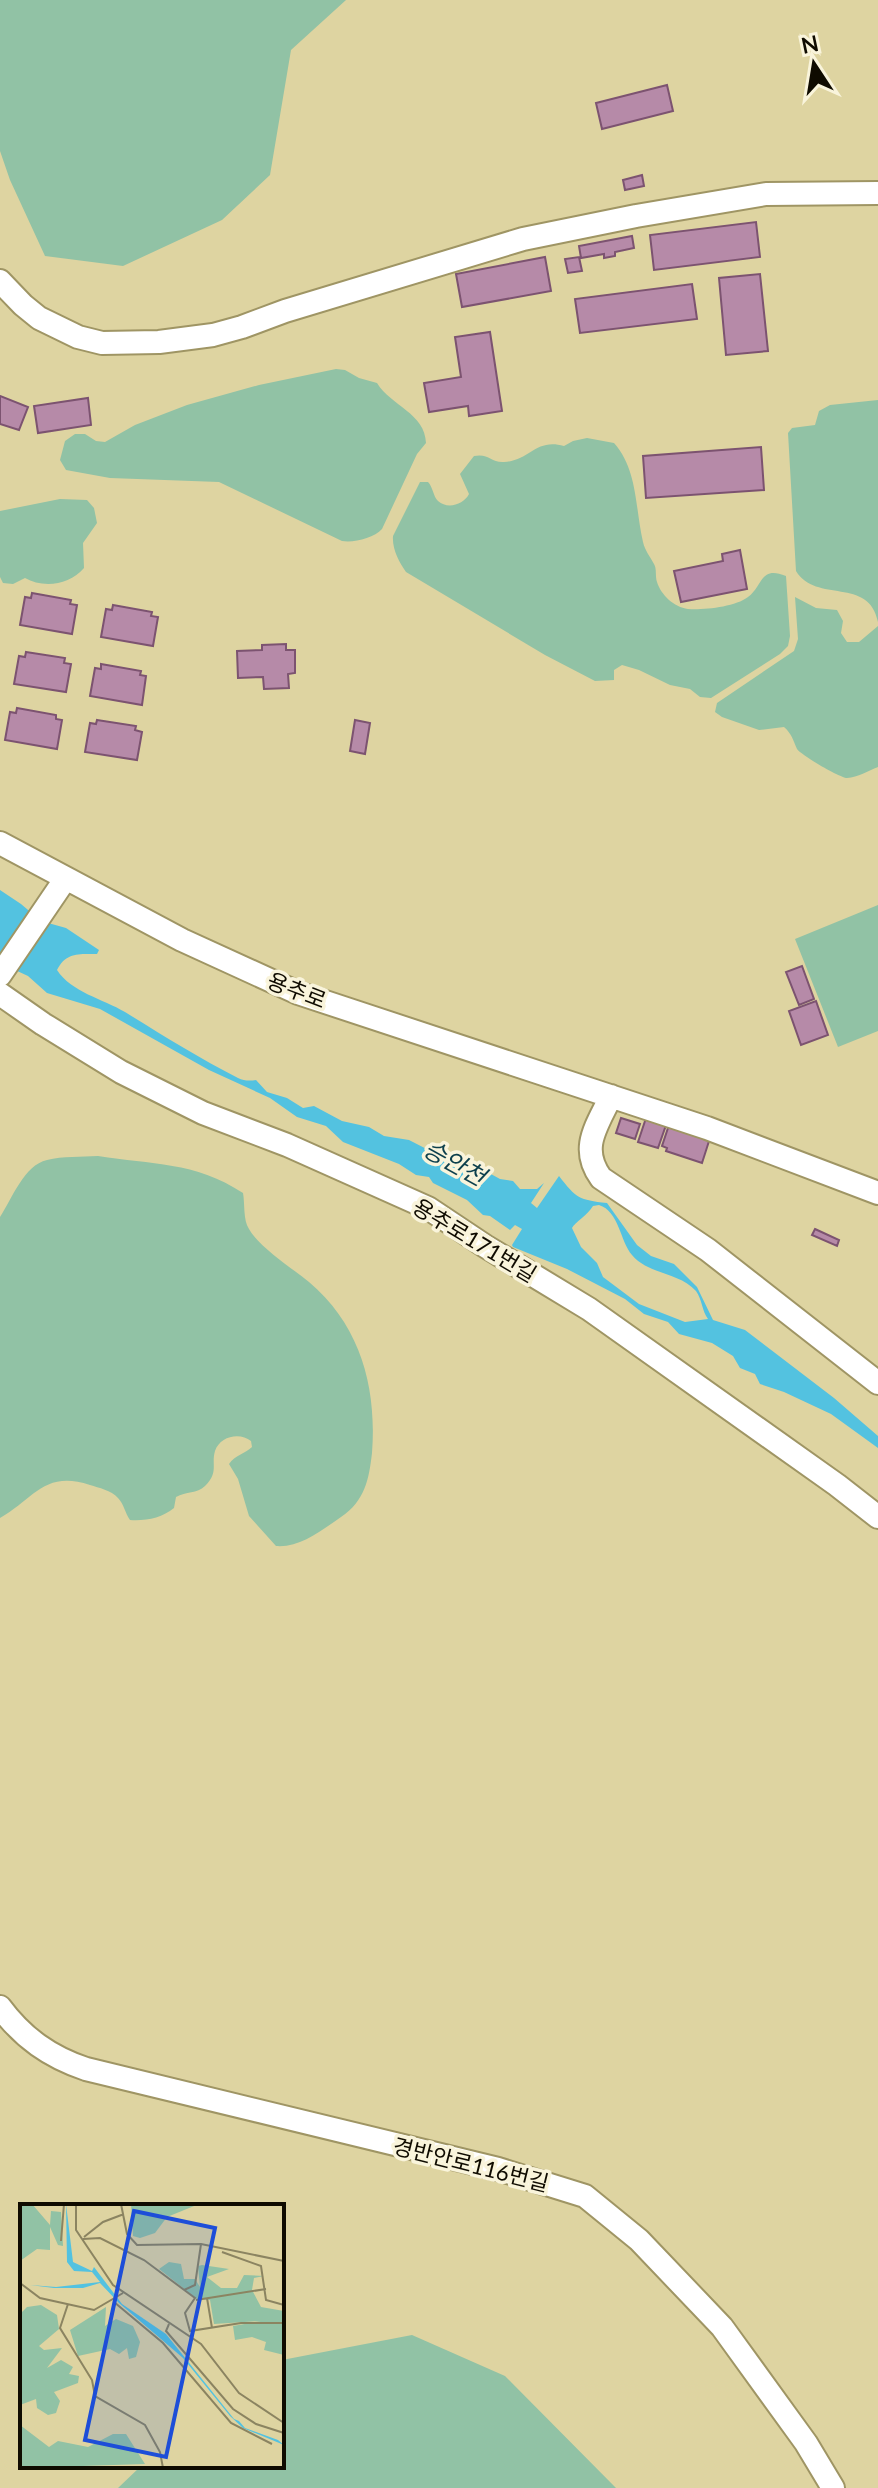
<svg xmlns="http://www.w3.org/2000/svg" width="878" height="2488" font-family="Lato,'Noto Sans KR',sans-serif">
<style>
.green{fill:#91c2a5}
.water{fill:#53c2e0;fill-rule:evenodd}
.building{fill:#b68aa8;stroke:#7c5370;stroke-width:2}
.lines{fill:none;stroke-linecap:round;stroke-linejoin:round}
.minor-casing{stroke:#9f9564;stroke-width:26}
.minor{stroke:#fff;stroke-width:22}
.labels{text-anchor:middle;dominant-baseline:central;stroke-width:7;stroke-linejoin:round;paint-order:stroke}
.street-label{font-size:22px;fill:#0f0b00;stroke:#f9f4db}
.water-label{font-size:24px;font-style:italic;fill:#0c3f4c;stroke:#f9f4db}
.inset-road{fill:none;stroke:#8b8461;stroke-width:2}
.view{fill:#1d4ed8;fill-opacity:0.15;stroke:#1d4ed8;stroke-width:4}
.inset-edge{fill:none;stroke:#0f0b00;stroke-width:4}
</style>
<rect width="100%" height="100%" fill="#ded4a1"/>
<path class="green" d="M0,0h346l-55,50 -21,125 -48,45 -99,46 -78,-10 -35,-76 -10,-29z
M336,369l9,1 14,8 18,5c14,23 48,30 49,60l-9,11 -35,75c-8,9 -28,14 -40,12l-123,-59 -109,-4 -44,-8 -6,-10 5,-19 10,-7h10l11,7 9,1 30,-17 52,-20 72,-20z
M878,400v222c-9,-46 -62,-18 -82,-51l-8,-138 4,-5 23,-3 4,-14 11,-6z
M587,438l27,5c24,27 21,65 29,99 2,9 7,14 11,22 3,5 1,12 3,18 4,13 17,25 31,27 16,1 47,-2 60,-12 15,-11 12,-32 38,-21l4,60 -2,10 -8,8 -69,44 -11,-1 -10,-8 -20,-4 -31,-15 -17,-5 -8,5v10l-19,1 -50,-26 -139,-83c-7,-10 -14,-23 -13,-36l27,-54h8c5,5 5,14 10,19 10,9 26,3 31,-7l-9,-20 14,-18c15,-3 17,7 30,6 26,-1 31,-24 60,-16l9,-5z
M60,499l27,1 7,8 3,15 -14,20 1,25c-15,18 -42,20 -59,10l-12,6 -10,-1 -3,-6v-66z
M795,597l21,11 21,2 6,11 -2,12 6,9h12l19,-16v141c-10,4 -20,10 -31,11 -7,0 -46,-23 -50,-29 -4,-9 -5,-15 -13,-22l-25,3 -37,-13 -7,-5 2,-9 77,-52 4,-12z
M878,905v126l-40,16 -43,-108z
M98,1156c54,9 96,5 145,37 2,11 0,27 6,36 10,18 43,39 60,53 52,44 68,106 63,171 -3,26 -7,48 -31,64 -19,13 -41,31 -65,29l-27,-30 -11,-37 -9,-15c6,-9 16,-10 23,-17l-1,-6c-11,-9 -31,-5 -36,10 -4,14 4,21 -10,35 -8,8 -19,5 -29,11l-2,11c-12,10 -28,13 -44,12 -5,-7 -6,-16 -12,-22 -7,-8 -19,-10 -28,-13 -46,-15 -56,14 -90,33v-301c12,-18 24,-52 47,-57 16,-4 34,-3 51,-4z
M412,2335l93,41 111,112h-498l23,-22h141v-106z"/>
<path class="water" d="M0,890l21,14 20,17 25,7 33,22 -2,4c-18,0 -31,-2 -40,16 14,22 46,29 68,42 37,23 74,46 113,66 6,3 12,3 18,2l11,12 20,6 16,10 11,-2 28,15 27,6 15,9 25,4 39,20 19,1 33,18 13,2 7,8h17l7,-6 -13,20 6,5 22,-32c17,22 20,24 48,27l30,42 14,11 23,8 23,23 16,33 32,10 89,68 44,38v12l-47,-34 -47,-22 -24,-8 -5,-10 -15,-6 -7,-12 -21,-13 -33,-9 -11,-12 -24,-8 -19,-15 -58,-30 -54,-22 -1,-2 10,-16 -7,-4 -5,5 -20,-14 -7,-1 -16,-15 -34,-17 -4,-6 -13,-2 -17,-11 -56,-22 -17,-16 -29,-9 -27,-19 -61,-28 -109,-61 -53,-16 -19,-17 -28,-13zM599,1205c20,6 21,36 33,50 17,20 47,17 64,36 6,8 6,20 12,28l-23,3 -46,-18 -36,-27 -6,-14 -16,-16 -9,-19c3,-6 15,-12 21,-22z"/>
<path class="building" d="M667,85l6,26 -71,18 -6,-26z
M642,175l2,11 -19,4 -2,-10z
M756,222l4,35 -106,13 -4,-35z
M632,236l2,12 -19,4v4l-11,2v-4l-23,4 -2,-12z
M545,257l6,34 -89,16 -6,-33z
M579,257l3,14 -14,2 -3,-14z
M760,274l8,77 -42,4 -7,-77z
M692,284l5,35 -117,14 -5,-34z
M490,332l12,79 -33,5 -1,-10 -39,6 -5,-29 37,-6 -6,-40z
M0,396l28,11 -9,23 -19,-6z
M88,398l3,27 -53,8 -4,-27z
M761,447l3,43 -118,8 -3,-42z
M740,550l7,39 -66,13 -7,-31 49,-10 -1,-7z
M32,593l39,7 -1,4 7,1 -5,29 -52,-9 5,-28 6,1z
M113,605l39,7 -1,4 7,1 -5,29 -52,-9 5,-28 6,1z
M286,644v6h9v23l-7,1 1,14 -25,1 -1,-12 -25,1 -1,-27 25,-1v-5z
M26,652l39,6 -1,5 7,1 -5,28 -52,-8 5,-28 6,1z
M101,664l40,7 -1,4 6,1 -4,29 -52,-9 5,-28 6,1z
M17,708l39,7v4l6,1 -5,29 -52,-9 5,-28 6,1z
M97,720l39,6 -1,4 7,2 -5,28 -52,-8 5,-29 6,1z
M355,720l15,3 -5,31 -15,-3z
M802,966l12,33 -15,6 -13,-33z
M816,1001l12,34 -27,10 -12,-34z
M621,1118l19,6 -5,15 -19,-6z
M646,1118l20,7 -8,23 -20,-6z
M669,1125l41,13 -8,25 -36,-12 1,-3 -5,-2z
M815,1229l24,11 -2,6 -25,-11z"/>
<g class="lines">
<defs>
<path id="minor" d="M0,281l23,24 16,13 39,19 24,6 57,-1 54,-7 29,-8 43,-16 238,-72 113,-23 130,-22 112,-1
M0,843l182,97 116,53 409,135 171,65
M0,975l66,-97
M0,994l43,30 78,48 82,41 84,32 141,63 57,38 104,63 248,176 41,32
M611,1096c-14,30 -32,52 -10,82l107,72 170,133
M0,2007c23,31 50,50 86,62l412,100 87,27 54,44 83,87 84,116 27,45"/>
</defs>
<use href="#minor" class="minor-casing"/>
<use href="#minor" class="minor"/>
</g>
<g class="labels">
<g class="street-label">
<text transform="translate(297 990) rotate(21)">용추로</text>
<text transform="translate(475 1240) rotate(31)">용추로171번길</text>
<text transform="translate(471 2164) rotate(14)">경반안로116번길</text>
</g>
<g class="water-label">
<text transform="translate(455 1162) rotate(29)">승안천</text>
</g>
</g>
<g transform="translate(20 2204)">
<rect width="264" height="264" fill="#ded4a1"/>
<path d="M0,0h12l18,21 1,-14 10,1 2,34 -5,-1 -8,-18v23l-13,-1 -17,12zM111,0h68l-32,13 -12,16 -15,5 -7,-2zM149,58l12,2 3,15h11l5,8 -2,-21 4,-1 27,4 -22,8 14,11h16l7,-13 20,1 -10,2 -2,12 9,17 23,4v44l-20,-5 2,-8 -14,-5 -17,3 -2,-14 28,-5 -47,3 -4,-24 -13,-1 -38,-30zM21,101l16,10 2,14 -20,17 5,4 18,-2 -15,20 14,-8 12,7 -4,7 10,2 -1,7 -24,9 6,9 -4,12 -8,2 -11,-7 -1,-9 -16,6v-91l7,-7zM86,103l-1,19 11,-7 17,7 7,16 -4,15 -7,2 -2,-11 -8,6 -9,-5 -32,7 -8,-26zM0,221l29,22 9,-6 30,6 25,-13h13l19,30 -125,4z" fill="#91c2a5"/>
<path d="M46,0l7,58 19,9 2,-4 28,37 44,30 68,85 5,2 6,7 33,12 6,5 -41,-17 -13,-12 -47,-58 -64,-55 -19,-20 -17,5h-29l-24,-3 -10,-7 10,7 26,2 44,-5 -8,-10 -18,-1 -7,-9z" fill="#53c2e0"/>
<path class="inset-road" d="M56,0v26l37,55 88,59 38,49 45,30M101,0l6,30 10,11 64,-1 83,17M64,33l19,-15 21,-8M63,35l17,-1 44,22 51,38 -10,15 5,18 51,-8h43M41,37l3,-37M202,48l39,14 5,34 18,5M0,79l20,15 54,12 29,-17M164,86l11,-5 6,-41M187,94l5,30M176,96l70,-11M94,98l49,41 68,80 41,21M48,100l-8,24 32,52 3,16 50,29 15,27 3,16M149,120l-3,7 67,78 23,15 28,9"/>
<path class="view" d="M114,7l81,17 -49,229 -81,-17z"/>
<rect width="264" height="264" class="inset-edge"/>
</g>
<g transform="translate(814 64) rotate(348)" stroke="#f9f4db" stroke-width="6" paint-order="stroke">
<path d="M0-6L14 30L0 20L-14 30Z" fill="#0f0b00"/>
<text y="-12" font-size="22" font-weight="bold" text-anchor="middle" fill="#0f0b00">N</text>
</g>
</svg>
